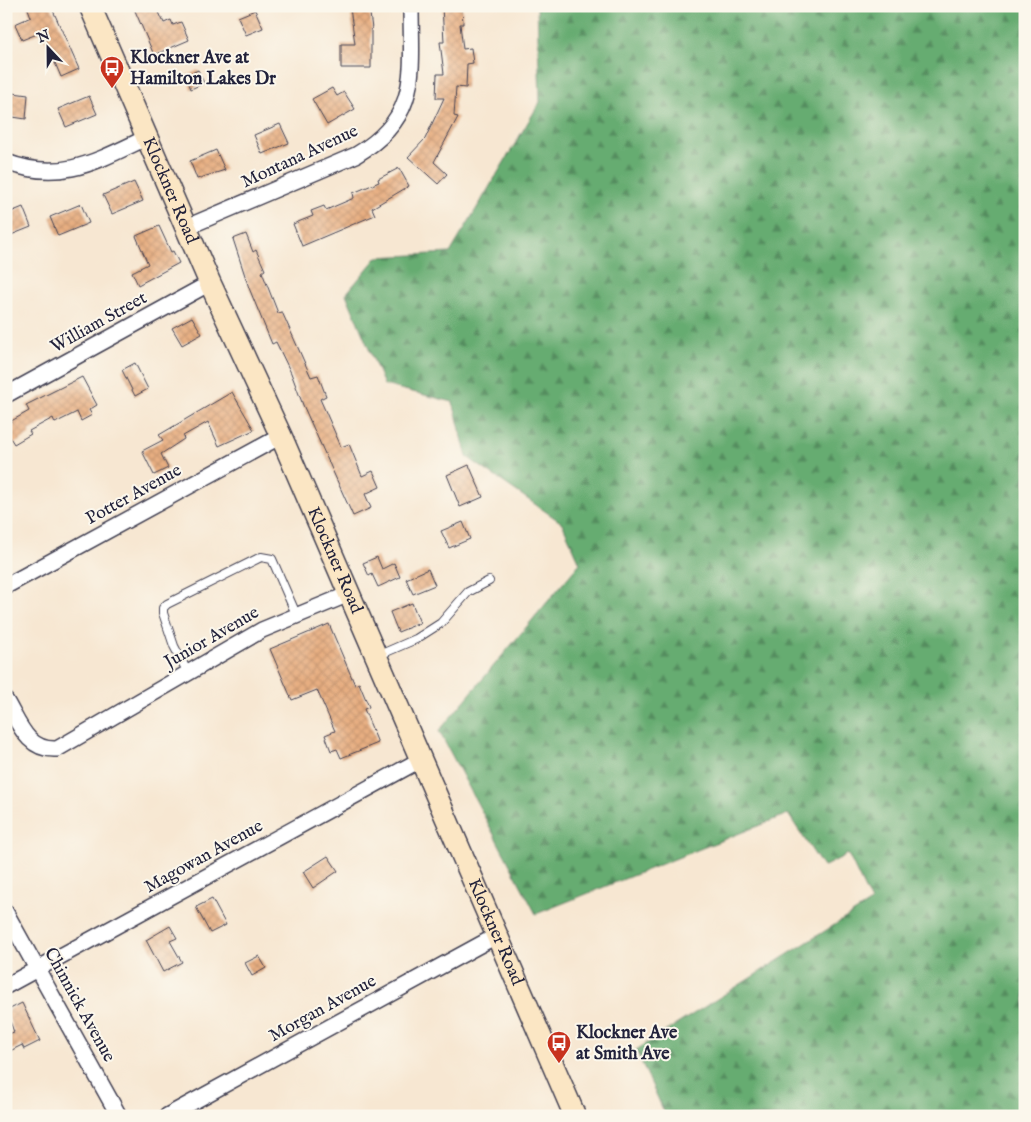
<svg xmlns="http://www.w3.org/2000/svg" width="1031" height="1122" font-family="'IM FELL English',serif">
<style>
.forest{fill:url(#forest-firs);stroke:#446756}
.building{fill:url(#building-cross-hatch)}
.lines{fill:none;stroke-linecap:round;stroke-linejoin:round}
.lane-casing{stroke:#424052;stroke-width:10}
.street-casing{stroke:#424052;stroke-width:18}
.secondary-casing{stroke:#424052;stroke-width:24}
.lane{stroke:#fff;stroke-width:8}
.street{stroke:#fff;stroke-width:15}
.secondary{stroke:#fbe6c4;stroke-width:21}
.labels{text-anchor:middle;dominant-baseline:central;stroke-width:4;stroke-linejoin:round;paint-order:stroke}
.poi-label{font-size:18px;font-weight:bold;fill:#22223b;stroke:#fbf7ec;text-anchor:start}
.street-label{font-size:18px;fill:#22223b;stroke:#fbf7ec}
</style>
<defs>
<pattern id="forest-firs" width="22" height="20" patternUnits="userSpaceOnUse" patternTransform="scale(1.25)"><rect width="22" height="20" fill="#66ac71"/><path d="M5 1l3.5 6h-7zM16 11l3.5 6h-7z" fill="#548c5e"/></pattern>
<pattern id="building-cross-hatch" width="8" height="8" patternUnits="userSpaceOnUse" patternTransform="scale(1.25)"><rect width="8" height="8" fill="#e7ae81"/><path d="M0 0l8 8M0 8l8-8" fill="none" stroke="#c69570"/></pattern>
</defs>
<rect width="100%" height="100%" fill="#fbf7ec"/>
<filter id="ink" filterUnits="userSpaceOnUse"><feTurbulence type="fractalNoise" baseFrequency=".02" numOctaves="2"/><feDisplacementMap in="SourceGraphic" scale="10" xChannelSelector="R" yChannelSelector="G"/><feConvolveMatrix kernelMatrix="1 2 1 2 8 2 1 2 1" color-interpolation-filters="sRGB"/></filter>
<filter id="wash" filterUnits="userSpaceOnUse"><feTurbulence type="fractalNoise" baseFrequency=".0096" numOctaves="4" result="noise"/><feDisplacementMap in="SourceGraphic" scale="20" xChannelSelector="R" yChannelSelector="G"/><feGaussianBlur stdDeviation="1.12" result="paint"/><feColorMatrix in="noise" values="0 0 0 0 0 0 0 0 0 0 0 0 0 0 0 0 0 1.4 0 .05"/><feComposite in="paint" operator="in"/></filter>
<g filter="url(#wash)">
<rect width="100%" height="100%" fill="#f7e7d2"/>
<path class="forest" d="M537,6h488v1110h-359l-30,-66 235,-148 -23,-48 -25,13 -35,-53 -252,100 -97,-183 141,-168 -18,-40 -95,-66 -14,-55 -69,-17 -38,-91 31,-37 73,-4 90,-151z"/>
<g id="blocks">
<path class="building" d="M27,6h24l28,63 -18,8 -19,-45 -20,8 -7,-16 16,-7z
M133,6h23l8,17 7,-3 2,5 8,-3 8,18 -35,15z
M369,6l3,23h-1v39h-30v-24h14l-5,-36z
M442,6h20l1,18h-3l3,25 8,-1 2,15 -6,1 -1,24 -10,-1 -2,29 4,1 -24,45 13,12 -9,10 -30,-27 17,-18 19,-41h-8l1,-24h7l-4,-32h4z
M255,10l8,18 -17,7 -8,-18z
M198,70l6,13 -13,6 -5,-13z
M332,88l5,8 7,-4 11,17 -28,16 -15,-26z
M6,92l22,3 -2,24 -20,-3z
M89,96l8,18 -31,13 -8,-18z
M280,124l9,19 -27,11 -8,-19z
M216,150l9,20 -28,9 -7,-18z
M399,168l10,18 -37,22 3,7 -73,31 -9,-22 20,-8 -2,-5 13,-5 2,4 28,-12 -1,-5 26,-11 -1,-3z
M134,182l9,19 -31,13 -9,-19z
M81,204l8,19 -31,13 -8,-19z
M23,207l8,20 -25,10v-23z
M159,226l12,26 2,-1 6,12 -41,22 -6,-13 16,-8 -12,-28z
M246,234l7,18 3,-2 9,20 -3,2 16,41 4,-1 29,65 7,-2 8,21 -6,3 19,43 2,5 8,-3 13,32 11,-5 7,16 -15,7 6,14 -18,8 -50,-111 -12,-32 -15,-31 -4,2 -23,-56 -16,-49z
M192,317l10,17 -20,11 -10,-17z
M135,363l13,26 -13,7 -13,-26z
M82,377l15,28 -8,5 3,5 -11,6 -4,-9 -22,11 -2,-5 -24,13 2,3 -17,10 -8,-13v-7l23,-13 -3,-6z
M232,392l22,38 -35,16 -11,-24 -25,14 1,3 -23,15 7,14 -14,7 -12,-24 21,-11 -4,-5z
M469,465l14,32 -23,10 -13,-32z
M463,522l7,17 -21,9 -8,-17z
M377,557l5,12 12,-6 6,14 -22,10 -6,-13 -3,2 -6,-13z
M428,569l7,16 -22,9 -7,-15z
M412,603l8,20 -22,9 -8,-20z
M329,624l26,61 4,-2 10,24 -5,2 14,34 -37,15 -4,-9 -6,2 -6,-16 10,-4 -18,-41 -25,10 -22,-51z
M328,856l10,15 -25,17 -10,-16z
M212,899l14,26 -16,8 -14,-26z
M170,926l7,12 -7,3 12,21 -19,10 -17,-32z
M259,956l7,12 -14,8 -7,-13z
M22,1003l18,38 -16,8 -2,-4 -16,8v-18l8,-3 -8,-21z"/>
</g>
</g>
<g filter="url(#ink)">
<use href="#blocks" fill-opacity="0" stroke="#424052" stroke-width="1"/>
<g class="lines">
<defs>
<path id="lane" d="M377,656l39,-17 25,-16 27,-31 21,-11
M188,673l-14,-27 -11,-33v-5l4,-4 94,-47 11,2 24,55"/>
<path id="street" d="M6,162c55,21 91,-1 140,-24
M187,227l169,-72c65,-38 55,-83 55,-149
M6,395l204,-112
M6,586l275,-150
M6,701c13,22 21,50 51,48l205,-119 87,-36
M6,913l113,203
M6,986l414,-226
M167,1116l329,-180"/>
<g id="secondary">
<path id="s1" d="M90,6l120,277 71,153 294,680"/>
</g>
</defs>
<use href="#lane" class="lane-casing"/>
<use href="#street" class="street-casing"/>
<use href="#secondary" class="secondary-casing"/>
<use href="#lane" class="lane"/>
<use href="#street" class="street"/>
<use href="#secondary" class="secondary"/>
</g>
</g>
<defs>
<symbol id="bus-pin" viewBox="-11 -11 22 30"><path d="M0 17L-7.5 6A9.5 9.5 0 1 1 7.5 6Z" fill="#c8321e" stroke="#fbf7ec"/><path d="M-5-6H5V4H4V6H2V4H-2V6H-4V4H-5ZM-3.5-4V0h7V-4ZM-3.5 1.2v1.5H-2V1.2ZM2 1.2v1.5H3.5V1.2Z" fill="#fff"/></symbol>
</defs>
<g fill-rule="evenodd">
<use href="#bus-pin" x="98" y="54" width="28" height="38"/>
<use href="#bus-pin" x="545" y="1029" width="28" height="38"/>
</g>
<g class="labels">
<g class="poi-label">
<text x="130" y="58">Klockner Ave at<tspan x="130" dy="21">Hamilton Lakes Dr</tspan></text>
<text x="576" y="1033">Klockner Ave<tspan x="576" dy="21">at Smith Ave</tspan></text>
</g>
<g class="street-label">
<text transform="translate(300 157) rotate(-25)">Montana Avenue</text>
<text stroke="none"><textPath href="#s1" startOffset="201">Klockner Road</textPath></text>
<text transform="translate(99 323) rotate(-29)">William Street</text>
<text transform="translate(134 495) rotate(-29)">Potter Avenue</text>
<text stroke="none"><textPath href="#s1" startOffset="606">Klockner Road</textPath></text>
<text transform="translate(212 638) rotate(-30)">Junior Avenue</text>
<text transform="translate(204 857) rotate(-29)">Magowan Avenue</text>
<text stroke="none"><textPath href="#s1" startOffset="1011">Klockner Road</textPath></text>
<text transform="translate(79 1005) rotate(61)">Chinnick Avenue</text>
<text transform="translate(323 1009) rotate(-29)">Morgan Avenue</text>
</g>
</g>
<rect width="1031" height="1122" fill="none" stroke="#fbf7ec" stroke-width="25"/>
<g transform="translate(48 48) rotate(338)" stroke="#fbf7ec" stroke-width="4" paint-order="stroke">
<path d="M0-4L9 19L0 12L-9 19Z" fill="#22223b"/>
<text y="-8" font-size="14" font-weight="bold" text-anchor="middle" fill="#22223b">N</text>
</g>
</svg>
